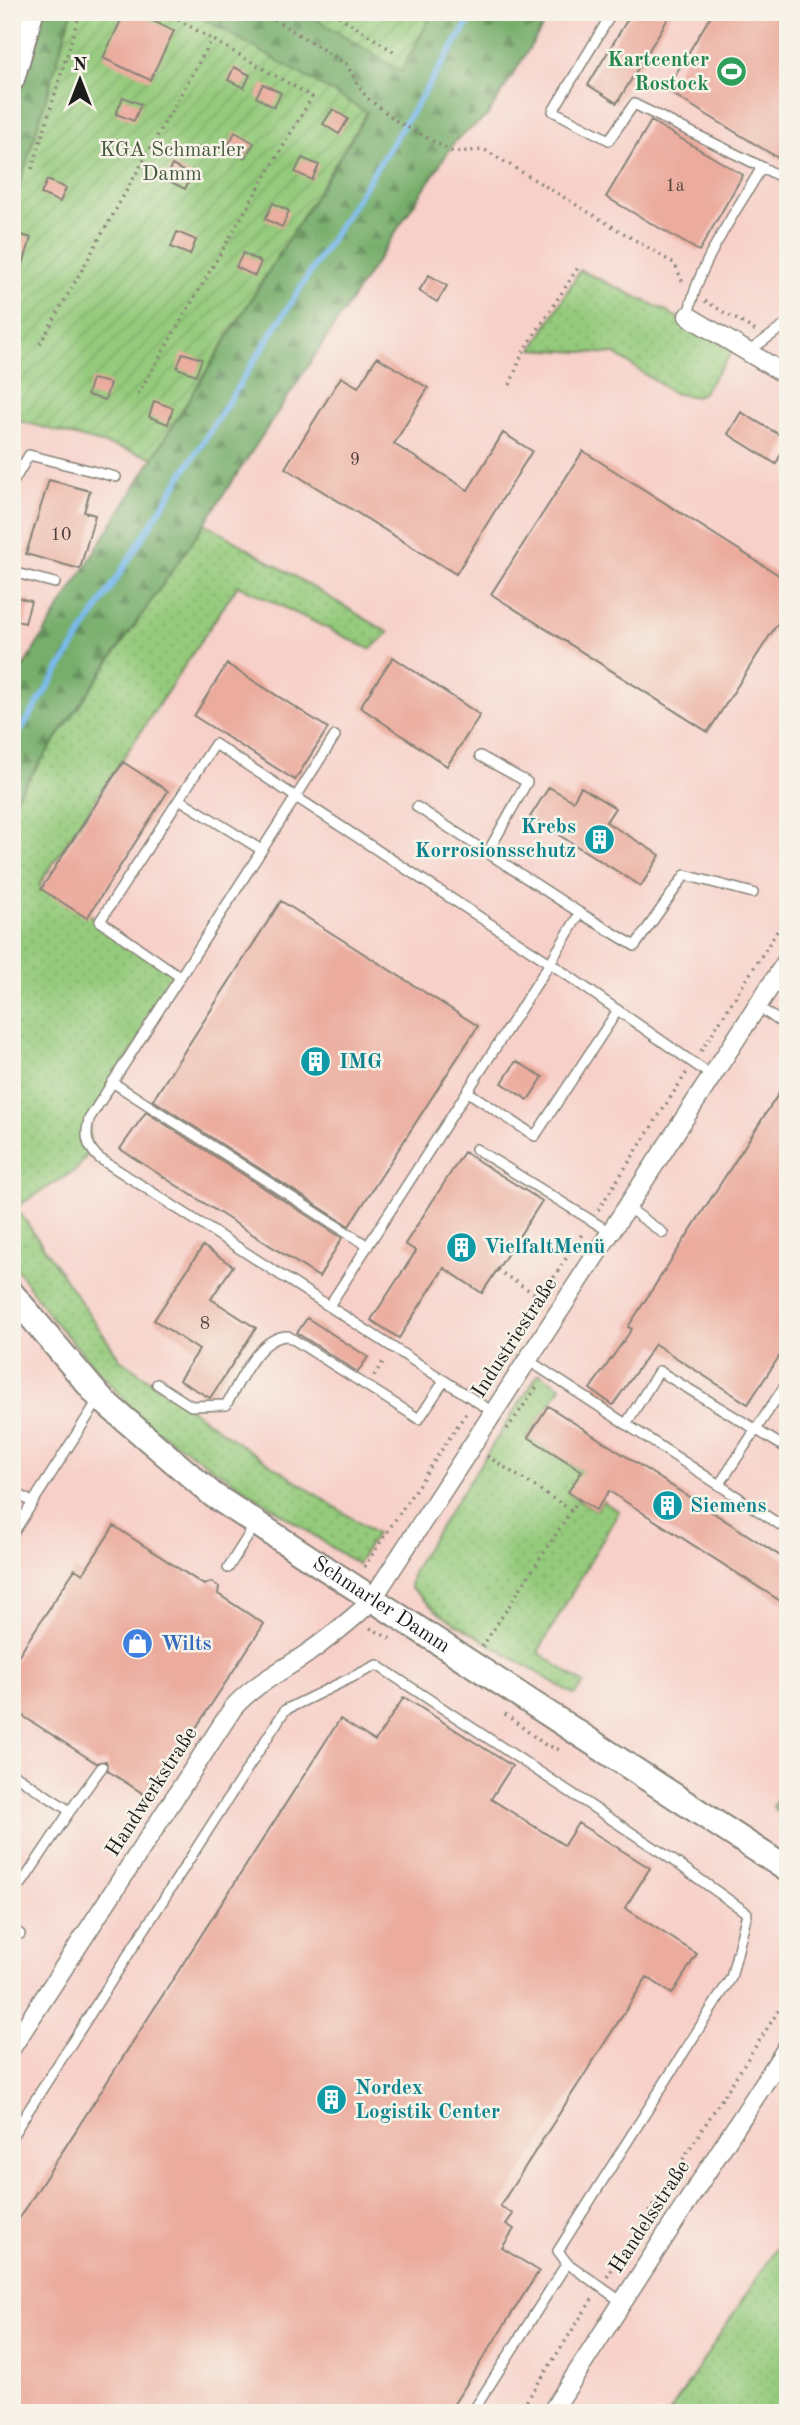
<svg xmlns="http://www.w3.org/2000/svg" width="800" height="2425" font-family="'Old Standard TT',serif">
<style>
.built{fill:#f7d0c9}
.grass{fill:url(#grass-dots);stroke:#58734c;stroke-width:2}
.forest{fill:url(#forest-firs);stroke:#4a6544;stroke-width:2}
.garden{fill:url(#garden-furrows);stroke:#58734c;stroke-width:2}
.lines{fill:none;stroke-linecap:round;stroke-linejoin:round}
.stream{stroke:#79baee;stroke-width:6}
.building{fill:#ebab9d}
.lane-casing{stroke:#888378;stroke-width:12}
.street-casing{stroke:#888378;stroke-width:21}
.secondary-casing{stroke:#888378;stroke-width:28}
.path{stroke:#888378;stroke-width:3.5;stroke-dasharray:2 5;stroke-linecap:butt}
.lane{stroke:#fff;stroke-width:9}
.street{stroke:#fff;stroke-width:18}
.secondary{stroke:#fff;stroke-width:24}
.labels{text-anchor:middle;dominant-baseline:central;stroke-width:5;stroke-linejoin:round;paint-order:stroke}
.number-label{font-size:18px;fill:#50403c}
.leisure-label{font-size:21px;font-weight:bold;fill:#27864d;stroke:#f7f3e8;text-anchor:end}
.park-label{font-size:21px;fill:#46593e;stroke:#f7f3e8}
.culture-label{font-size:21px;font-weight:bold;fill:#0d838f;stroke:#f7f3e8;text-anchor:start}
.street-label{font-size:21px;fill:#1c1c1c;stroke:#f7f3e8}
.shop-label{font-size:21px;font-weight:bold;fill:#366cbe;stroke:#f7f3e8;text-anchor:start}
</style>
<defs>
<pattern id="grass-dots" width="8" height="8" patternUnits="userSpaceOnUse" patternTransform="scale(1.75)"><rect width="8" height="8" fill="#94ca7c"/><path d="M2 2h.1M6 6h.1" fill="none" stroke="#7fad6b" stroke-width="1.8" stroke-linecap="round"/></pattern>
<pattern id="forest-firs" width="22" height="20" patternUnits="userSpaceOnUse" patternTransform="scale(1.75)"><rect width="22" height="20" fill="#77ae6c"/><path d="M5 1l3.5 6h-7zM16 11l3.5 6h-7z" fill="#618d58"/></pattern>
<pattern id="garden-furrows" width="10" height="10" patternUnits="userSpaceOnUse" patternTransform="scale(1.75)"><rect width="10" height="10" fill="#94ca7c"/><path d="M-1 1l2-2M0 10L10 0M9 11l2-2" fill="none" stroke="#7fad6b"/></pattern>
</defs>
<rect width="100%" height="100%" fill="#f7f3e8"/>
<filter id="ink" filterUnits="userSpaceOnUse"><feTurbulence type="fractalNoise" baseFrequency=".0143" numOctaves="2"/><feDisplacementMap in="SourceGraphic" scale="14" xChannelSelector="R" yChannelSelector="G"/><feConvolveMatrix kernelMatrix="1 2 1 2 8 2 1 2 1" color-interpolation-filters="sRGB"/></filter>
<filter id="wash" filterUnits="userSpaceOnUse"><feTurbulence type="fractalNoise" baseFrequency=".00686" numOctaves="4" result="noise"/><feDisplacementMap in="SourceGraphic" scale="28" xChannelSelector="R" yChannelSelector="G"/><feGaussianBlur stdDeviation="1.57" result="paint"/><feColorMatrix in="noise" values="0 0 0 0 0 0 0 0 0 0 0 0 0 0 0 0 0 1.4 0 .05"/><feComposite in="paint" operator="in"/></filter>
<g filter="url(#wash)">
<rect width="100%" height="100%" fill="#f3ead5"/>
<path class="built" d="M554,12h234v2231l-111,170h-665v-1610l193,-280 251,-383 31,-24z
M12,419l141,38 -141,228z"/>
<path class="grass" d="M580,270l86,41 67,40 -30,41 -7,5 -23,-4 -58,-39 -82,-5z
M205,523l184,110 -19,16 -132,-64 -199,300 61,36 79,55 -90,143 1,31 -13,19 -61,38 104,152 111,79 145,96 -19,30 -213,-142 -93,-104 -39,-56v-459z
M539,1373l22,14 -33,50 63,40 -23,16 28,17 6,-9 17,10 -81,141 46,32 -10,11 -134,-81 -30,-27 2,-14 9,-17z
M788,1783v42l-15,-19z
M788,2230v183h-119z"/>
<path class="forest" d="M42,12h30l-60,199v-95z
M192,12h113l96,59 32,-59h119l-65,104 -31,24 -251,383 -193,280v-118l355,-572z"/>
<path class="garden" d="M72,12h120l175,100 -214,345 -141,-38v-208z
M305,12h128l-32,59z"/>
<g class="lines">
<path class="stream" d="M12,744l463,-732"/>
</g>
<g id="blocks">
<path class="building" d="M125,12h20l-2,4 31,15 -24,49 -47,-22z
M632,12h40l-55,91 -29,-18z
M713,12h75v152l-122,-74z
M234,67l16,8 -6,13 -16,-8z
M263,84l18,9 -7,14 -18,-10z
M123,97l18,7 -7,17 -18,-7z
M333,109l15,10 -9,15 -16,-10z
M651,121l92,54 -44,76 -93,-54z
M235,132l19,11 -9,15 -18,-10z
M302,158l17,7 -7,15 -17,-8z
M172,165l20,11 -7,13 -20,-10z
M47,180l19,8 -6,14 -19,-8z
M273,203l16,8 -7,16 -17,-8z
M177,232l19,8 -6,15 -19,-8z
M16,233l15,5 -15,50 -4,-1v-40z
M243,253l18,9 -6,14 -19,-9z
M429,275l18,11 -10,16 -18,-11z
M183,353l19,6 -6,16 -19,-7z
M377,357l51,31 -34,56 74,46 35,-57 29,18 -76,123 -171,-106 56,-91 17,10z
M92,379l18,4 -5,17 -18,-5z
M154,401l19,7 -5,16 -19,-7z
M741,412l47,28 -12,24 -48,-30z
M583,451l205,130v26l-80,125 -217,-138z
M49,480l41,11 -6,21 11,3 -15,54 -54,-15z
M12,596l19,5 -6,22 -13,-3z
M393,657l87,58 -33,51 -87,-59z
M227,664l101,64 -33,52 -101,-64z
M123,762l45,29 -81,127 -46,-29z
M549,787l24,14 8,-14 34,21 -9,14 54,33 -19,31 -111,-69z
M281,901l197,125 -129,200 -196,-126z
M516,1061l27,16 -15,23 -26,-17z
M788,1079v264l-40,61 -93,-60 -42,61 -23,-16 42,-60 -4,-2z
M146,1112l196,126 -23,39 -199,-128z
M464,1152l78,49 -60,92 -38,-25 -45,70 -28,-18 45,-69 -11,-7z
M203,1246l30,20 -22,33 45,29 -46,70 -31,-18 20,-30 -45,-30z
M307,1318l61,39 -10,15 -61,-39z
M548,1406l240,155v45l-179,-115 -13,19 -28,-18 14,-21 -54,-34z
M114,1526l90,59 7,-3 8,5 -1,7 46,30 -114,174 -42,-27 -2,-10 -10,2 -84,-54v-44l63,-96 8,5z
M404,1697l108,69 -21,33 73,46 14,-22 72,45 -25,40 72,46 -25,40 -25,-17 -147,229 13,8 -7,10 8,5 -12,19 37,23 -91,142h-424l-12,-8v-175l328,-511 35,22z"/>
</g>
</g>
<g filter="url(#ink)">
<use href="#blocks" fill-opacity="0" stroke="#888378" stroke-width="2"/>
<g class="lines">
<defs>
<path id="lane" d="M612,13l-59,98 56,29 25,-36 128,63c-27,47 -64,96 -74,149
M762,167l26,14
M748,352l40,-29
M12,484l17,-29 87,22
M12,572l43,11
M335,736l-246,383c-4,17 -3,27 10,39l394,254
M480,756l47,26 -39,70
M179,799l81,50
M417,807l163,106
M179,976l-79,-55 115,-177 335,219 30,-50 55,33 50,-71 68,18
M757,1006l31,21
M112,1082l256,164
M468,1092l67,44 83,-126
M476,1149l134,83
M627,1207l36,26
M329,1306l221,-343 162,113
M528,1360l260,170
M157,1384l34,22 35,-1c14,-23 32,-69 62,-69l131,83 25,-38
M626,1424l33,-53 129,78
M719,1485l69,-104
M12,1490l21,13
M12,1535l87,-136
M228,1568l27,-43
M12,1726l2,-2
M12,1773l58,38 -48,72
M70,1811l32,-44
M12,1929l8,5
M12,2136l273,-426 92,-45 287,189 83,59 -16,65 -173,273 9,12 55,39
M472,2413l95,-150"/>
<path id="street" d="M688,316l100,60
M12,2047l221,-339c21,-24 49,-37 75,-55 22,-16 44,-33 63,-52l417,-642
M551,2413l237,-367"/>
<g id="secondary">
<path d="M12,79l19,-67"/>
<path id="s1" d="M12,1294l88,104 113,97 575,375"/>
</g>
</defs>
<use href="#lane" class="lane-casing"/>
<use href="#street" class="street-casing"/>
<use href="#secondary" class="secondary-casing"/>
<path class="path" d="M262,12l84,52 20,33 32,25 55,30 32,-2 190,114 8,19
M333,12l63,41
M32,169l48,-157
M705,301l51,30
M40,344l172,-305
M510,385l12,-31 57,-88
M138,394l174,-297 -147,-85
M701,1051l87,-137
M598,1210l89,-138
M497,1270l44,28
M374,1376l11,-17
M481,1389l103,-158
M507,1429l32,-45
M487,1456l84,54
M364,1567l104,-157
M370,1628l21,11
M482,1647l97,-148
M505,1714l39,30 19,7
M607,2277l181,-281
M519,2413l74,-115"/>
<use href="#lane" class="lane"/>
<use href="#street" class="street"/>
<use href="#secondary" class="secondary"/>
</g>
</g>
<defs>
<symbol id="stadium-disc" viewBox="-11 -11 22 22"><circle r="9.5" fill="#2e9e5b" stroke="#f7f3e8"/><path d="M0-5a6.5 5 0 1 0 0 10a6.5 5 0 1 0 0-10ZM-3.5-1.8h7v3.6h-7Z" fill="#fff"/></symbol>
<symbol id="building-disc" viewBox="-11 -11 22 22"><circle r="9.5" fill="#0f9aa8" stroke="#f7f3e8"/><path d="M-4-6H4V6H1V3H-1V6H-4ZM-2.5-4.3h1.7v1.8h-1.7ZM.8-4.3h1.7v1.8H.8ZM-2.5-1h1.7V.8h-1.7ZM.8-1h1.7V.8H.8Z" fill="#fff"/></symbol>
<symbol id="shop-disc" viewBox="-11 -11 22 22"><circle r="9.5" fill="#3f7fe0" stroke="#f7f3e8"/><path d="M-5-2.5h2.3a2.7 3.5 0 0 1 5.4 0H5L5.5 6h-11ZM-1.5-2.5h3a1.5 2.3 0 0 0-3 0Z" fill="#fff"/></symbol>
</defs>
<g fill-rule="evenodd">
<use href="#stadium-disc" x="714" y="54" width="35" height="35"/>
<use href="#building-disc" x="582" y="822" width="35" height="35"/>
<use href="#building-disc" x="298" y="1044" width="35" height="35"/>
<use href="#building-disc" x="444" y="1230" width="35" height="35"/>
<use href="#building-disc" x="650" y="1488" width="35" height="35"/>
<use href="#shop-disc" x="120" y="1626" width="35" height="35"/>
<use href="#building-disc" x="314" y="2082" width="35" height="35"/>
</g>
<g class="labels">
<g class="number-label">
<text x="675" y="186">1a</text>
<text x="355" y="460">9</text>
<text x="61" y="535">10</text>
<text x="205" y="1324">8</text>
</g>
<g class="leisure-label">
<text x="709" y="60">Kartcenter<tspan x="709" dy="24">Rostock</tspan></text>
</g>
<g class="park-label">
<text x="172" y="150">KGA Schmarler<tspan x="172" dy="24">Damm</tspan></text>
</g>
<g class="culture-label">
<text x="576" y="827" text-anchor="end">Krebs<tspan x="576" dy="24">Korrosionsschutz</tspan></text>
<text x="339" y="1062">IMG</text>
<text x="484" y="1247">VielfaltMenü</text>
<text x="690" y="1506">Siemens</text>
<text x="355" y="2088">Nordex<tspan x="355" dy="24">Logistik Center</tspan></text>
</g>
<g class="street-label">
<text transform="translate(515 1338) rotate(-57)">Industriestraße</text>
<text stroke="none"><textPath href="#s1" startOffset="486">Schmarler Damm</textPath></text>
<text transform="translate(152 1792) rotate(-57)">Handwerkstraße</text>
<text transform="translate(650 2217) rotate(-57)">Handelsstraße</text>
</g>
<g class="shop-label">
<text x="161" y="1644">Wilts</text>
</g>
</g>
<rect width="800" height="2425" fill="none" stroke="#f7f3e8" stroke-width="42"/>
<g transform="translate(80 80)" stroke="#f7f3e8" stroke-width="5" paint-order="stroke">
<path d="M0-5L12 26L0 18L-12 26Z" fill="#1c1c1c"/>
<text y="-10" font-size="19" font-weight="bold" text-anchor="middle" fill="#1c1c1c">N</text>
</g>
</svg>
